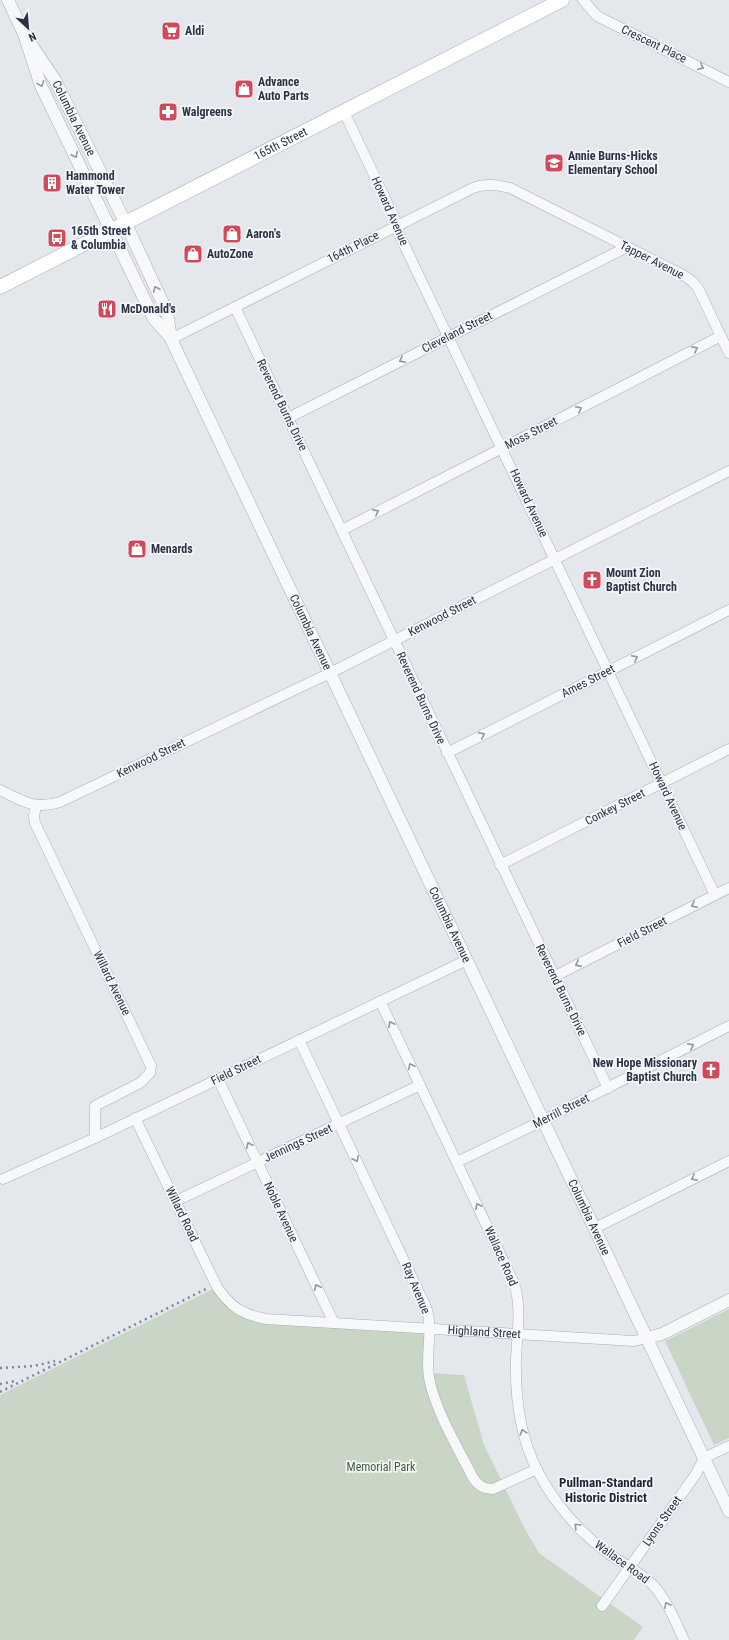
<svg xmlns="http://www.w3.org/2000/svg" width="729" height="1640" font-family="'Roboto Condensed',sans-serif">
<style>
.green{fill:#c9d6c5}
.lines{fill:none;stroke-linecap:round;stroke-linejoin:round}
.minor-casing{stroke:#a9aeb7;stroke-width:11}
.tertiary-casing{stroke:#a9aeb7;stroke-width:13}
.secondary-casing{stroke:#a9aeb7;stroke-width:15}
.minor{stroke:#f7f8fa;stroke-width:10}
.tertiary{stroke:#f7f8fa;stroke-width:12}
.secondary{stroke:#fff;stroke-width:14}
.rail{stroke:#7d8696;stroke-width:2.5;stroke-dasharray:2 4;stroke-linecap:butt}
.oneway{stroke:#9196a0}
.labels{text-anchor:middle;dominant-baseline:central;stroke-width:3.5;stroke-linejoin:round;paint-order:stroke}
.poi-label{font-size:12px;font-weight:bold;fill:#2b3445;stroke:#f4f6f9;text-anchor:start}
.street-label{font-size:12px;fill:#2b3445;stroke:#f4f6f9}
.park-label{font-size:12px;fill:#3f6138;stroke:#f4f6f9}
.neighbourhood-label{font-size:13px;font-weight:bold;fill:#1d2536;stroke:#f4f6f9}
</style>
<rect width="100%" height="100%" fill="#e4e7ec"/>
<path class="green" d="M217,1287l25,25 187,16 -1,45 36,2 20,70 41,84 14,24 104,74 -9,13h-634v-245z
M729,1309v129l-15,7 -49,-104z"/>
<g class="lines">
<defs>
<g id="minor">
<path d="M583,0l14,16 132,66"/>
<path d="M344,112l50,105 5,17 316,661"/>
<path d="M235,307l373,781"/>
<path d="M171,339l302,-151c12,-5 24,-3 37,0l175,88 8,6 5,6 31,65"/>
<path d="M288,418l339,-171"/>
<path d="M342,530l379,-194"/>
<path d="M447,753l282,-143"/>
<path d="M0,790c23,11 34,20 60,12l270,-129 399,-202"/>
<path d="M36,806l-2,10 1,7 116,243 -1,7 -10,10 -45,23v32"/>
<path d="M500,865l229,-116"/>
<path d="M555,976l174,-88"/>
<path d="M380,1001l134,282c8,26 3,50 2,77 -1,39 4,77 22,112 17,32 41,60 71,82 14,10 31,18 44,31 14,15 22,36 31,55"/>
<path d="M299,1040l127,267c8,22 -1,47 3,70 5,31 29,71 43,99 5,9 11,13 21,13l44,-20"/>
<path d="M218,1079l116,244"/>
<path id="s1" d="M135,1118l82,169c14,20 24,27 49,32l368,22 13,-3"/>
<path d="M457,1162l87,-42 185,-94"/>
<path d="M3,1179l92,-41 372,-178"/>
<path d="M176,1201l244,-116"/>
<path d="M595,1228l134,-67"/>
<path d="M602,1606l94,-132 8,-16 25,-12"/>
</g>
<g id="tertiary">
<path d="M8,0l16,34 17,52 113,233 17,19"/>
<path id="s2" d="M24,34l31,46 71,144 41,88 4,27 558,1172"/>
<path d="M647,1338l15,-4 67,-34"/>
</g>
<g id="secondary">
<path id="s3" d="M0,287l562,-287"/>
</g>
</defs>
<use href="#minor" class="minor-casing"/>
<use href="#tertiary" class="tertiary-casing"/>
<use href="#secondary" class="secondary-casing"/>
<use href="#minor" class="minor"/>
<use href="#tertiary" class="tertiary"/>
<use href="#secondary" class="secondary"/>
<path class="rail" d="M0,1368l34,-2 21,-5
M0,1384l15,-3
M0,1392l206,-103"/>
</g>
<defs><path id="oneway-chevron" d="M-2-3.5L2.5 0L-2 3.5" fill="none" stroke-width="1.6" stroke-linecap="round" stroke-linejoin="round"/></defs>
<g class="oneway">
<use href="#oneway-chevron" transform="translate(701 67) rotate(26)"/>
<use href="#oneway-chevron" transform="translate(41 84) rotate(69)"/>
<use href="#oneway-chevron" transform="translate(75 155) rotate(64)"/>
<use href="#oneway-chevron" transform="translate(156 289) rotate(-115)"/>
<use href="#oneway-chevron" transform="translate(695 349) rotate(-27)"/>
<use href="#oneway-chevron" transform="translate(402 360) rotate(153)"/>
<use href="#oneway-chevron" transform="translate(579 409) rotate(-27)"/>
<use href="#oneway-chevron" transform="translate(376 512) rotate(-27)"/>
<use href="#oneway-chevron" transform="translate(635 658) rotate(-27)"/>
<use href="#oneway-chevron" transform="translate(482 735) rotate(-27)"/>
<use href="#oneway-chevron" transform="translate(694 905) rotate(153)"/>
<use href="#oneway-chevron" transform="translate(578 964) rotate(153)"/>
<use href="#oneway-chevron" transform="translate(391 1024) rotate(-116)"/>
<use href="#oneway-chevron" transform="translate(691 1046) rotate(-27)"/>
<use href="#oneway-chevron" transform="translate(411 1066) rotate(-116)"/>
<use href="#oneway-chevron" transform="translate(249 1145) rotate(-116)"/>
<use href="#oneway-chevron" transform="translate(356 1159) rotate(64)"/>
<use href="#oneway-chevron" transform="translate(694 1178) rotate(153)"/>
<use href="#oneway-chevron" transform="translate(478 1206) rotate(-116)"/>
<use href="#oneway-chevron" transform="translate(317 1287) rotate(-115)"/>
<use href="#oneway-chevron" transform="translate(523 1432) rotate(-107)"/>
<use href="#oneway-chevron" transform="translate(577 1526) rotate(-134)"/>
<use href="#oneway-chevron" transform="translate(667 1605) rotate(-119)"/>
</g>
<defs>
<symbol id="supermarket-square" viewBox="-11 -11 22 22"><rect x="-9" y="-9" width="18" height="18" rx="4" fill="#d1495b" stroke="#f4f6f9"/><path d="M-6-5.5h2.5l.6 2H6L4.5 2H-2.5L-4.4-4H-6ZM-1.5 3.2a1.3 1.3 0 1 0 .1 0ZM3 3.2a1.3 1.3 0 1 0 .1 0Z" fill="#fff"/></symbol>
<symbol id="shop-square" viewBox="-11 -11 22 22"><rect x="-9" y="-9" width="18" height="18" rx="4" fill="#d1495b" stroke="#f4f6f9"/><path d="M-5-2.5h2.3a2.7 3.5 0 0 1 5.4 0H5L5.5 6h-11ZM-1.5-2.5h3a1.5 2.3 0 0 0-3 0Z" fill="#fff"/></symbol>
<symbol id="pharmacy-square" viewBox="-11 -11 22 22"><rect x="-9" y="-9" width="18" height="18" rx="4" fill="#d1495b" stroke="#f4f6f9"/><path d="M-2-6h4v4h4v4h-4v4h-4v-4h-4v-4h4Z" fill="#fff"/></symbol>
<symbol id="school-square" viewBox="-11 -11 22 22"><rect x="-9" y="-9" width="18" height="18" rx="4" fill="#d1495b" stroke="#f4f6f9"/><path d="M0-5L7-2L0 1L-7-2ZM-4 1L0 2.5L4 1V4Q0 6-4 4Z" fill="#fff"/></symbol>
<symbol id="building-square" viewBox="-11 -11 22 22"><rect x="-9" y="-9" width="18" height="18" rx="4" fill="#d1495b" stroke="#f4f6f9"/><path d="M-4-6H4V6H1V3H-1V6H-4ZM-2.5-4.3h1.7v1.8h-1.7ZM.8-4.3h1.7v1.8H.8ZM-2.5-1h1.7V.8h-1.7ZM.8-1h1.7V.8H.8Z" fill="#fff"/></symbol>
<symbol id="bus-square" viewBox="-11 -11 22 22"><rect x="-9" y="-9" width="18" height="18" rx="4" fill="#d1495b" stroke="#f4f6f9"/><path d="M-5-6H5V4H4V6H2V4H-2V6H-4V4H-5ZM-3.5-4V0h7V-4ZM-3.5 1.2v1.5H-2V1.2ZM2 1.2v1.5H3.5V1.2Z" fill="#fff"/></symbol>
<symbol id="restaurant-square" viewBox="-11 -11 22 22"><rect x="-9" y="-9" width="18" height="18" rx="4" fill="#d1495b" stroke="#f4f6f9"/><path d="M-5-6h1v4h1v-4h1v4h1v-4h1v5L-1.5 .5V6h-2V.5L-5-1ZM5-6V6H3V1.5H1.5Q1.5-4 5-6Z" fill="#fff"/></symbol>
<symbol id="church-square" viewBox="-11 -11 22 22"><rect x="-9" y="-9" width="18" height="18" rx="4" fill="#d1495b" stroke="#f4f6f9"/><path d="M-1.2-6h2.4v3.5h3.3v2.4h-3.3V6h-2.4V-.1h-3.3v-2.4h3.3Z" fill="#fff"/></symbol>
</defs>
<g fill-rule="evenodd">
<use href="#supermarket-square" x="160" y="20" width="22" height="22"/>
<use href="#shop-square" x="233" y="78" width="22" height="22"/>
<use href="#pharmacy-square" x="157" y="101" width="22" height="22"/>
<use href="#school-square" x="543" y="152" width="22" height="22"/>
<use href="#building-square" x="41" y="172" width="22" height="22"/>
<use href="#shop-square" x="221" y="223" width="22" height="22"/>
<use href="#bus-square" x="46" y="227" width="22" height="22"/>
<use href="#shop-square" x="182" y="243" width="22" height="22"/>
<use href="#restaurant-square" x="96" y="298" width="22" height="22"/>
<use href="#shop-square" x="126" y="538" width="22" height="22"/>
<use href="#church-square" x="581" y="569" width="22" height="22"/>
<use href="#church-square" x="700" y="1059" width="22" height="22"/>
</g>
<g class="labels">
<g class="poi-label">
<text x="185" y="31">Aldi</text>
<text x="258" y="82">Advance<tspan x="258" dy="14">Auto Parts</tspan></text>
<text x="182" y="112">Walgreens</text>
<text x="568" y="156">Annie Burns-Hicks<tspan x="568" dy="14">Elementary School</tspan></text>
<text x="66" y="176">Hammond<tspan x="66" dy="14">Water Tower</tspan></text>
<text x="71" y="231">165th Street<tspan x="71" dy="14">&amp; Columbia</tspan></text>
<text x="246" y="234">Aaron's</text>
<text x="207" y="254">AutoZone</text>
<text x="121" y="309">McDonald's</text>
<text x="151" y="549">Menards</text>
<text x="606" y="573">Mount Zion<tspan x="606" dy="14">Baptist Church</tspan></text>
<text x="697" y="1063" text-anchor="end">New Hope Missionary<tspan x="697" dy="14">Baptist Church</tspan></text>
</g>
<g class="street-label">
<text transform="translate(654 44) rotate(26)">Crescent Place</text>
<text stroke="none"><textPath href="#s2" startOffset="98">Columbia Avenue</textPath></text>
<text stroke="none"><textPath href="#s3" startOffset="315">165th Street</textPath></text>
<text transform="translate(390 211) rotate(66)">Howard Avenue</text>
<text transform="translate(353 247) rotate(-27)">164th Place</text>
<text transform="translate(652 260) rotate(27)">Tapper Avenue</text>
<text transform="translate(457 332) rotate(-27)">Cleveland Street</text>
<text transform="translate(282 405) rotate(64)">Reverend Burns Drive</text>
<text transform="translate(531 433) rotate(-27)">Moss Street</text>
<text transform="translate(529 503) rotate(65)">Howard Avenue</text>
<text transform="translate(442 616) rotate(-27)">Kenwood Street</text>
<text stroke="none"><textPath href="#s2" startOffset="665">Columbia Avenue</textPath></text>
<text transform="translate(588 681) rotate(-27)">Ames Street</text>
<text transform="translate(421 698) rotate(65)">Reverend Burns Drive</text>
<text transform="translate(151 758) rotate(-26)">Kenwood Street</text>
<text transform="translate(668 796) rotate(65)">Howard Avenue</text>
<text transform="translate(615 807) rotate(-27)">Conkey Street</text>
<text stroke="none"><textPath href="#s2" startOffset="989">Columbia Avenue</textPath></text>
<text transform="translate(642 932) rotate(-27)">Field Street</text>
<text transform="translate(112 983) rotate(64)">Willard Avenue</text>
<text transform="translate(561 990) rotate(64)">Reverend Burns Drive</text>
<text transform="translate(236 1070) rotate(-26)">Field Street</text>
<text transform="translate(561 1111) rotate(-27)">Merrill Street</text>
<text transform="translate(298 1143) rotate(-25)">Jennings Street</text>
<text transform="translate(281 1212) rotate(65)">Noble Avenue</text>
<text transform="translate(182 1214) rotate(64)">Willard Road</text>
<text stroke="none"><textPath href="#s2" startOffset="1313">Columbia Avenue</textPath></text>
<text transform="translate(501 1256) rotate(66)">Wallace Road</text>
<text transform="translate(416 1288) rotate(67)">Ray Avenue</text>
<text stroke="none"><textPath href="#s1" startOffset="467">Highland Street</textPath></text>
<text transform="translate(662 1521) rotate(-55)">Lyons Street</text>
<text transform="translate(622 1562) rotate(36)">Wallace Road</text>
</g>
<g class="park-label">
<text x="381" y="1467">Memorial Park</text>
</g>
<g class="neighbourhood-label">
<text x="606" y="1482">Pullman-Standard<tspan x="606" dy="15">Historic District</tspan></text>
</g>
</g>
<g transform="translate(28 28) rotate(154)" stroke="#f4f6f9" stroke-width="3" paint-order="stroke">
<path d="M0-3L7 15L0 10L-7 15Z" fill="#2b3445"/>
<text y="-6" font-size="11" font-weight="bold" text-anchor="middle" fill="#2b3445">N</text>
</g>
</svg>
